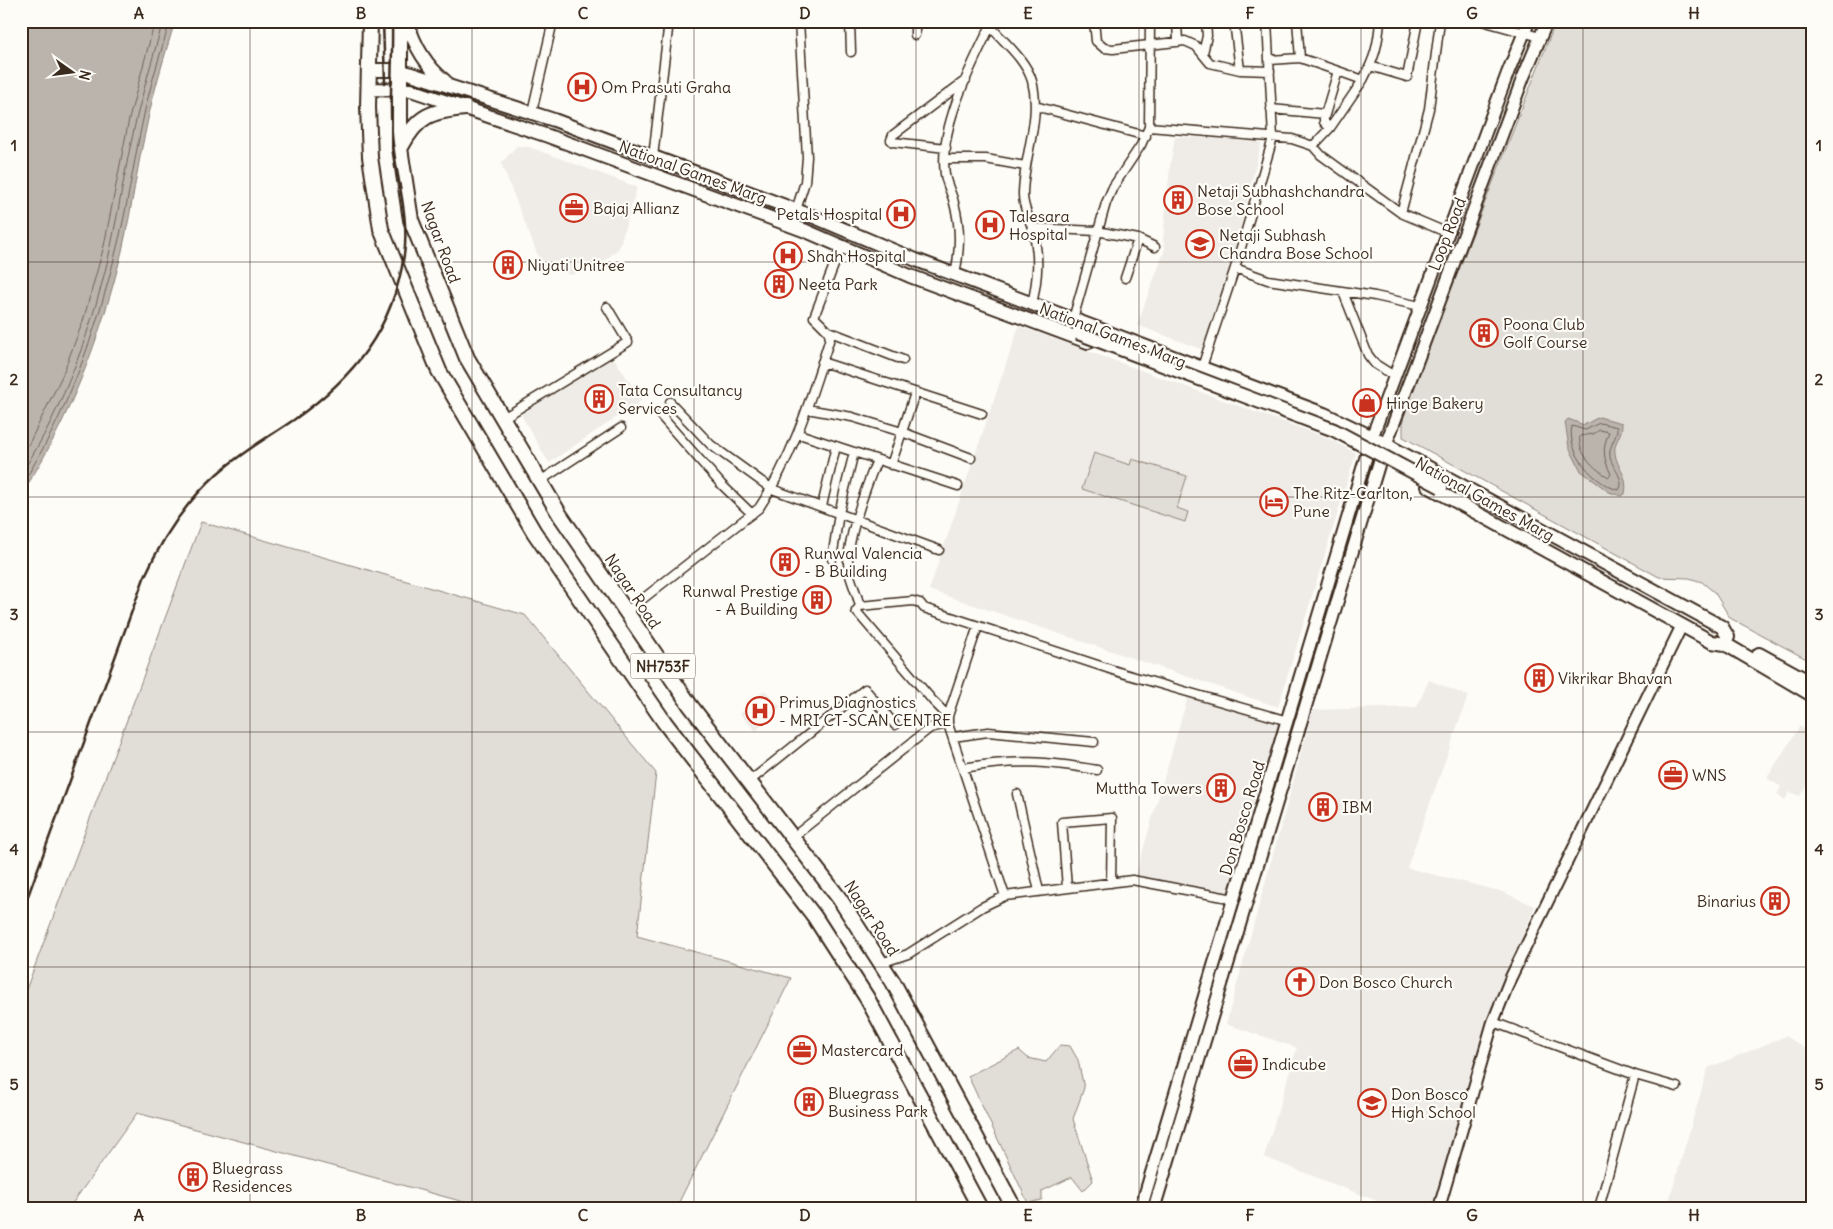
<svg xmlns="http://www.w3.org/2000/svg" width="1833" height="1229" font-family="Delius,sans-serif">
<style>
.built{fill:#efece7}
.green{fill:#e1ded7;stroke:#8e847a}
.water{fill:#bbb4ad;stroke:#887d74}
.lines{fill:none;stroke-linecap:round;stroke-linejoin:round}
.shore{stroke:#6e6157;stroke-width:1}
.minor-casing{stroke:#3b2a1e;stroke-width:11}
.tertiary-casing{stroke:#3b2a1e;stroke-width:14}
.secondary-casing{stroke:#3b2a1e;stroke-width:15}
.primary-casing{stroke:#3b2a1e;stroke-width:16}
.trunk-casing{stroke:#3b2a1e;stroke-width:18}
.minor{stroke:#fdfcf7;stroke-width:8}
.tertiary{stroke:#fdfcf7;stroke-width:10}
.secondary{stroke:#fdfcf7;stroke-width:11}
.primary{stroke:#fdfcf7;stroke-width:12}
.trunk{stroke:#fdfcf7;stroke-width:14}
.rail{stroke:#3b2a1e;stroke-width:2.5}
.primary-bridge-casing{stroke:#3b2a1e;stroke-width:16;stroke-linecap:butt}
.primary-bridge{stroke:#fdfcf7;stroke-width:12}
.grid{fill:none;stroke:#3b2a1e;stroke-width:1;stroke-opacity:0.55}
.labels{text-anchor:middle;dominant-baseline:central;stroke-width:4.5;stroke-linejoin:round;paint-order:stroke}
.shield{fill:#fdfcf7;stroke:#75695f;stroke-width:1}
.shield-label{font-size:15px;font-weight:bold;fill:#3b2a1e}
.poi-label{font-size:16px;fill:#3b2a1e;stroke:#fdfcf7;text-anchor:start}
.street-label{font-size:16px;fill:#3b2a1e;stroke:#fdfcf7}
.neatline{fill:none;stroke:#3b2a1e;stroke-width:2}
.grid-label{font-size:16px;text-anchor:middle;font-weight:bold;fill:#3b2a1e}
</style>
<rect width="100%" height="100%" fill="#fdfcf7"/>
<filter id="ink" filterUnits="userSpaceOnUse"><feTurbulence type="fractalNoise" baseFrequency=".02" numOctaves="2"/><feDisplacementMap in="SourceGraphic" scale="10" xChannelSelector="R" yChannelSelector="G"/><feConvolveMatrix kernelMatrix="1 2 1 2 8 2 1 2 1" color-interpolation-filters="sRGB"/></filter>
<g filter="url(#ink)">
<path class="built" d="M1175,137l80,2 6,5 -22,89 -33,118 -69,-26 28,-76 -2,-9 7,-74z
M517,146l12,1 108,40 -18,61 -21,18 -27,9 -29,-9 -41,-103z
M1019,326l309,112 28,15 -78,254 -349,-117z
M611,354l31,46 -93,63 -28,-48z
M1429,680l39,16 -61,172 93,23 35,15 -47,113 -57,189h-36l-131,-51 33,-109 -71,-24 87,-314 104,-3z
M764,690l8,7 -5,5 6,5 4,-4 4,4 -25,24 -16,-17z
M1189,693l93,29 -50,173 -95,-12 -1,-9z
M1800,726l12,8v42l-12,20 -11,-4 -4,8 -8,-6 4,-7 -14,-9z
M1786,1036l26,17v155h-145l41,-140z"/>
<path class="green" d="M1556,21h256v641l-82,-44 -15,-25 -13,-11 -13,-4 -30,-1 -256,-140v-25z
M1094,453l36,12 2,-6 55,17 -10,32 11,4 -3,10 -103,-33z
M201,522l324,93 131,158 -19,163 154,42 -115,230h-190l-349,-95 -68,95h-13l-35,-10v-195z
M1060,1045l10,1 8,14 6,28 -11,31 20,62 -10,10 -11,-14 -30,14v9l-14,3 -60,-127 51,-26 9,8 18,4z"/>
<path class="water" d="M21,21h154c-10,34 -21,68 -28,103 -10,42 -15,85 -25,127 -21,86 -53,170 -101,244z
M1599,417l23,6c1,12 -9,19 -7,30 2,16 14,22 10,41l-4,2 -12,-4 -28,-21 -12,-24 -4,-25 3,-3 16,6z"/>
<g class="lines">
<path class="shore" d="M1600,423l17,4c1,11 -9,18 -7,30 2,11 16,22 9,33 -24,-5 -53,-38 -47,-64l13,4z
M1600,430l9,2c-7,16 -6,26 2,42l-2,3c-14,-7 -32,-24 -29,-41l13,-2z
M21,460l41,-84 21,-55 21,-75 25,-127 26,-98
M21,474c43,-66 73,-151 90,-228 9,-42 15,-84 25,-126 8,-33 18,-66 27,-99
M21,486c46,-72 75,-153 95,-235 11,-42 17,-85 26,-127 7,-35 18,-69 28,-103"/>
<defs>
<path id="minor" d="M850,21l1,31
M1094,21l2,20 8,7 9,1 72,-8 11,5 14,17 30,7 30,1
M1177,21l1,21
M1234,21l6,49
M1297,21l3,37
M1482,21l58,16
M990,26c14,16 36,34 42,55 10,38 -9,76 -9,114 0,12 6,22 9,33 8,26 6,50 0,76
M915,35v-14
M1203,53l4,-17 -1,-15
M1270,60l30,-2 38,13
M1370,66l37,11 10,-51
M1363,80c12,-23 15,-34 17,-59
M1035,106l111,30
M1271,109l54,5
M532,112l21,-91
M1149,127l143,12 21,7 8,9 80,58 47,20
M1313,146l17,-18 33,-48 -25,-9 -14,47v4l6,6
M946,148l-53,-6 -2,-2 2,-5 73,-55
M653,157l16,-136
M945,159h41l39,7
M796,210l9,-28 2,-25 -8,-136
M1401,213l28,-104 11,-88
M1032,228l65,3 41,8 17,8
M1235,268l33,12 107,16 45,10
M955,275c5,-25 6,-47 -1,-72 -2,-10 -8,-19 -9,-29 -7,-46 28,-112 48,-153
M1125,278l13,-39
M1343,292l25,63 7,9 19,12
M1073,319l33,-116 7,-16 28,-42 8,-18 1,-106
M828,331l75,29
M822,362l160,52
M1202,367l33,-99 38,-130 -6,-117
M670,402l41,43 61,44 167,61
M807,409l45,8 50,15 69,26
M660,415l61,69 31,30
M503,418l125,-76 -21,-35
M799,434l159,52
M877,460c-10,24 -34,88 -28,112 3,12 8,22 11,34l-4,5 77,90 15,15
M891,465l24,-72
M540,481l81,-53
M822,506l14,-60
M832,559l7,-46 15,-61
M860,606l53,-5 7,2 4,5 201,66 163,47
M626,612l133,-104c35,-52 52,-111 71,-170l-2,-7 -14,-14 27,-70
M978,626l-30,90v8l57,172
M953,737l35,-5 106,10
M963,768c52,-9 83,-7 134,2
M750,781l115,-92 30,36
M1017,794l22,97
M793,837l137,-109 18,-4
M1067,888l-5,-66 50,-4 -1,65
M881,963l27,-9 74,-47 23,-11 127,-16 102,19
M1493,1022l142,53 42,12
M1599,1208l36,-133"/>
<path id="tertiary" d="M1439,1208l54,-186 18,-45 171,-352"/>
<path id="secondary" d="M1141,1208l231,-771 136,-365 21,-51
M1154,1208l226,-748 143,-382 24,-57"/>
<path id="primary" d="M407,21c7,24 19,45 38,60
M369,70h30l155,50 258,96 104,44 408,154 48,23 350,190 6,10
M368,89l43,1 137,46 258,95 104,45 178,66
M1428,486l284,156 13,2 87,51
M1759,654l53,29"/>
<path id="trunk" d="M370,21l-2,86 2,50 11,72 58,142 95,161 131,191 149,193 53,82 113,210
M400,21v127l11,72 56,138 93,157 130,190 149,193 54,84 121,226
M401,147c17,-32 30,-36 65,-39"/>
</defs>
<use href="#minor" class="minor-casing"/>
<use href="#tertiary" class="tertiary-casing"/>
<use href="#secondary" class="secondary-casing"/>
<use href="#primary" class="primary-casing"/>
<use href="#trunk" class="trunk-casing"/>
<use href="#minor" class="minor"/>
<use href="#tertiary" class="tertiary"/>
<use href="#secondary" class="secondary"/>
<use href="#primary" class="primary"/>
<use href="#trunk" class="trunk"/>
<path class="rail" d="M383,21l2,62
M21,915l123,-337c18,-40 41,-75 73,-104 24,-22 52,-37 78,-55 59,-42 98,-90 109,-164 6,-40 -9,-81 -12,-120 -3,-38 1,-76 0,-114"/>
<defs>
<path id="primary-bridge" d="M1078,333l256,97 107,57"/>
</defs>
<use href="#primary-bridge" class="primary-bridge-casing"/>
<use href="#primary-bridge" class="primary-bridge"/>
</g>
</g>
<path class="grid" d="M250,21v1187M472,21v1187M694,21v1187M916,21v1187M1139,21v1187M1361,21v1187M1583,21v1187M21,262h1791M21,497h1791M21,732h1791M21,967h1791"/>
<defs>
<symbol id="hospital-ring" viewBox="-11 -11 22 22"><circle r="9.5" fill="#fdfcf7" stroke="#c8321e" stroke-width="1.5"/><path d="M-5-5h3v3.5h4V-5h3V5h-3V1.5h-4V5h-3Z" fill="#c8321e"/></symbol>
<symbol id="building-ring" viewBox="-11 -11 22 22"><circle r="9.5" fill="#fdfcf7" stroke="#c8321e" stroke-width="1.5"/><path d="M-4-6H4V6H1V3H-1V6H-4ZM-2.5-4.3h1.7v1.8h-1.7ZM.8-4.3h1.7v1.8H.8ZM-2.5-1h1.7V.8h-1.7ZM.8-1h1.7V.8H.8Z" fill="#c8321e"/></symbol>
<symbol id="office-ring" viewBox="-11 -11 22 22"><circle r="9.5" fill="#fdfcf7" stroke="#c8321e" stroke-width="1.5"/><path d="M-6-3h4V-5.5h4V-3h4V5H-6ZM-1-4.5V-3h2v-1.5ZM-6 0V1H6V0Z" fill="#c8321e"/></symbol>
<symbol id="school-ring" viewBox="-11 -11 22 22"><circle r="9.5" fill="#fdfcf7" stroke="#c8321e" stroke-width="1.5"/><path d="M0-5L7-2L0 1L-7-2ZM-4 1L0 2.5L4 1V4Q0 6-4 4Z" fill="#c8321e"/></symbol>
<symbol id="shop-ring" viewBox="-11 -11 22 22"><circle r="9.5" fill="#fdfcf7" stroke="#c8321e" stroke-width="1.5"/><path d="M-5-2.5h2.3a2.7 3.5 0 0 1 5.4 0H5L5.5 6h-11ZM-1.5-2.5h3a1.5 2.3 0 0 0-3 0Z" fill="#c8321e"/></symbol>
<symbol id="hotel-ring" viewBox="-11 -11 22 22"><circle r="9.5" fill="#fdfcf7" stroke="#c8321e" stroke-width="1.5"/><path d="M-6-4.5h1.5V1H6V5H4.5V3h-9V5H-6ZM-4 0a1.8 1.8 0 1 1 3.6 0ZM.5 0V-2.5h3Q6-2.5 6 0Z" fill="#c8321e"/></symbol>
<symbol id="church-ring" viewBox="-11 -11 22 22"><circle r="9.5" fill="#fdfcf7" stroke="#c8321e" stroke-width="1.5"/><path d="M-1.2-6h2.4v3.5h3.3v2.4h-3.3V6h-2.4V-.1h-3.3v-2.4h3.3Z" fill="#c8321e"/></symbol>
</defs>
<g fill-rule="evenodd">
<use href="#hospital-ring" x="566" y="71" width="32" height="32"/>
<use href="#building-ring" x="1162" y="184" width="32" height="32"/>
<use href="#office-ring" x="558" y="192" width="32" height="32"/>
<use href="#hospital-ring" x="885" y="198" width="32" height="32"/>
<use href="#hospital-ring" x="974" y="209" width="32" height="32"/>
<use href="#school-ring" x="1184" y="228" width="32" height="32"/>
<use href="#hospital-ring" x="772" y="240" width="32" height="32"/>
<use href="#building-ring" x="492" y="249" width="32" height="32"/>
<use href="#building-ring" x="763" y="268" width="32" height="32"/>
<use href="#building-ring" x="1468" y="317" width="32" height="32"/>
<use href="#building-ring" x="583" y="383" width="32" height="32"/>
<use href="#shop-ring" x="1351" y="387" width="32" height="32"/>
<use href="#hotel-ring" x="1258" y="486" width="32" height="32"/>
<use href="#building-ring" x="769" y="546" width="32" height="32"/>
<use href="#building-ring" x="801" y="584" width="32" height="32"/>
<use href="#building-ring" x="1523" y="662" width="32" height="32"/>
<use href="#hospital-ring" x="744" y="695" width="32" height="32"/>
<use href="#office-ring" x="1657" y="759" width="32" height="32"/>
<use href="#building-ring" x="1205" y="772" width="32" height="32"/>
<use href="#building-ring" x="1307" y="791" width="32" height="32"/>
<use href="#building-ring" x="1759" y="885" width="32" height="32"/>
<use href="#church-ring" x="1284" y="966" width="32" height="32"/>
<use href="#office-ring" x="786" y="1034" width="32" height="32"/>
<use href="#office-ring" x="1227" y="1048" width="32" height="32"/>
<use href="#building-ring" x="793" y="1086" width="32" height="32"/>
<use href="#school-ring" x="1356" y="1087" width="32" height="32"/>
<use href="#building-ring" x="177" y="1161" width="32" height="32"/>
</g>
<g class="labels">
<rect class="shield" x="630.5" y="653.5" width="65" height="25" rx="4"/>
<g class="shield-label">
<text x="663" y="666">NH753F</text>
</g>
<g class="poi-label">
<text x="601" y="87">Om Prasuti Graha</text>
<text x="1197" y="191">Netaji Subhashchandra<tspan x="1197" dy="18">Bose School</tspan></text>
<text x="593" y="208">Bajaj Allianz</text>
<text x="882" y="214" text-anchor="end">Petals Hospital</text>
<text x="1009" y="216">Talesara<tspan x="1009" dy="18">Hospital</tspan></text>
<text x="1219" y="235">Netaji Subhash<tspan x="1219" dy="18">Chandra Bose School</tspan></text>
<text x="807" y="256">Shah Hospital</text>
<text x="527" y="265">Niyati Unitree</text>
<text x="798" y="284">Neeta Park</text>
<text x="1503" y="324">Poona Club<tspan x="1503" dy="18">Golf Course</tspan></text>
<text x="618" y="390">Tata Consultancy<tspan x="618" dy="18">Services</tspan></text>
<text x="1386" y="403">Hinge Bakery</text>
<text x="1293" y="493">The Ritz-Carlton,<tspan x="1293" dy="18">Pune</tspan></text>
<text x="804" y="553">Runwal Valencia<tspan x="804" dy="18">- B Building</tspan></text>
<text x="798" y="591" text-anchor="end">Runwal Prestige<tspan x="798" dy="18">- A Building</tspan></text>
<text x="1558" y="678">Vikrikar Bhavan</text>
<text x="779" y="702">Primus Diagnostics<tspan x="779" dy="18">- MRI CT-SCAN CENTRE</tspan></text>
<text x="1692" y="775">WNS</text>
<text x="1202" y="788" text-anchor="end">Muttha Towers</text>
<text x="1342" y="807">IBM</text>
<text x="1756" y="901" text-anchor="end">Binarius</text>
<text x="1319" y="982">Don Bosco Church</text>
<text x="821" y="1050">Mastercard</text>
<text x="1262" y="1064">Indicube</text>
<text x="828" y="1093">Bluegrass<tspan x="828" dy="18">Business Park</tspan></text>
<text x="1391" y="1094">Don Bosco<tspan x="1391" dy="18">High School</tspan></text>
<text x="212" y="1168">Bluegrass<tspan x="212" dy="18">Residences</tspan></text>
</g>
<g class="street-label">
<text transform="translate(693 172) rotate(20)">National Games Marg</text>
<text transform="translate(1447 234) rotate(-69)">Loop Road</text>
<text transform="translate(441 242) rotate(70)">Nagar Road</text>
<text transform="translate(1113 335) rotate(21)">National Games Marg</text>
<text transform="translate(1485 499) rotate(29)">National Games Marg</text>
<text transform="translate(633 591) rotate(56)">Nagar Road</text>
<text transform="translate(1242 818) rotate(-73)">Don Bosco Road</text>
<text transform="translate(872 918) rotate(57)">Nagar Road</text>
</g>
</g>
<rect width="1833" height="1229" fill="none" stroke="#fdfcf7" stroke-width="55"/>
<g transform="translate(72 72) rotate(104)" stroke="#fdfcf7" stroke-width="4" paint-order="stroke">
<path d="M0-4L9 19L0 12L-9 19Z" fill="#3b2a1e"/>
<text y="-8" font-size="14" font-weight="bold" text-anchor="middle" fill="#3b2a1e">N</text>
</g>
<rect x="28" y="28" width="1778" height="1174" class="neatline"/>
<g class="grid-label">
<text x="139" y="19">A</text>
<text x="361" y="19">B</text>
<text x="583" y="19">C</text>
<text x="805" y="19">D</text>
<text x="1028" y="19">E</text>
<text x="1250" y="19">F</text>
<text x="1472" y="19">G</text>
<text x="1694" y="19">H</text>
<text x="14" y="151">1</text>
<text x="1819" y="151">1</text>
<text x="14" y="385">2</text>
<text x="1819" y="385">2</text>
<text x="14" y="620">3</text>
<text x="1819" y="620">3</text>
<text x="14" y="855">4</text>
<text x="1819" y="855">4</text>
<text x="14" y="1090">5</text>
<text x="1819" y="1090">5</text>
<text x="139" y="1221">A</text>
<text x="361" y="1221">B</text>
<text x="583" y="1221">C</text>
<text x="805" y="1221">D</text>
<text x="1028" y="1221">E</text>
<text x="1250" y="1221">F</text>
<text x="1472" y="1221">G</text>
<text x="1694" y="1221">H</text>
</g>
</svg>
